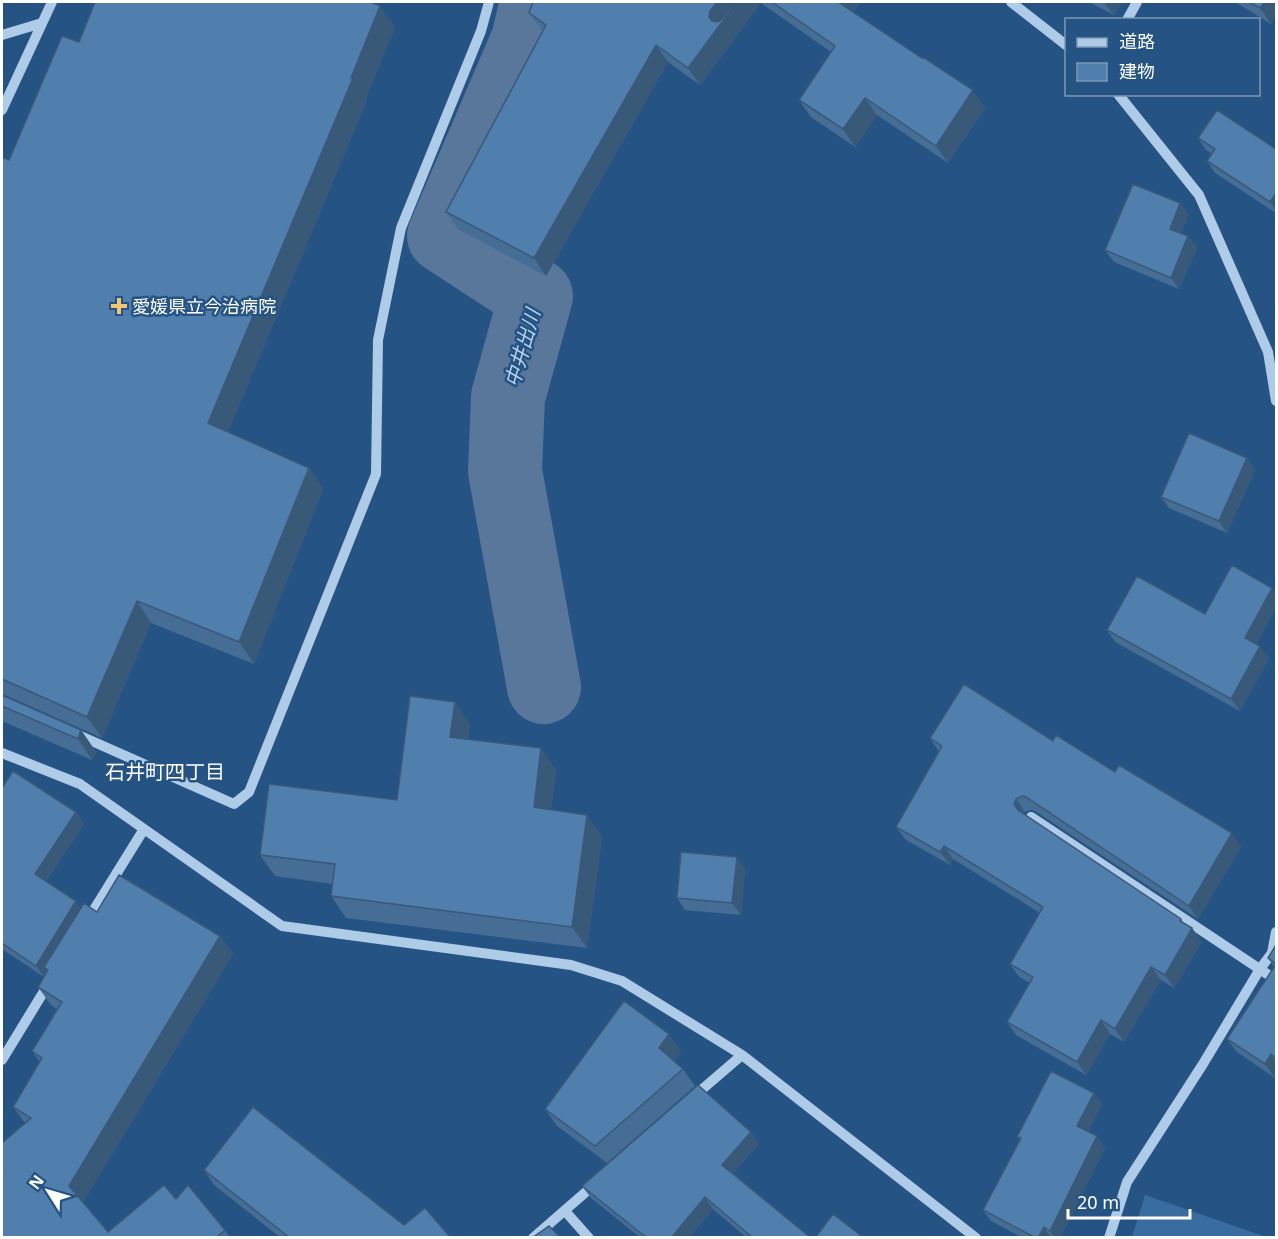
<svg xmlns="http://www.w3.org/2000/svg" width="1278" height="1239" font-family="'Noto Sans','Noto Sans JP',sans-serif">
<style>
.green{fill:#396da0}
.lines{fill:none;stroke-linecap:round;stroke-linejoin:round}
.river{stroke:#58779a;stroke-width:74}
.minor{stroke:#aecbe8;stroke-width:10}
.wall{fill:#466d95}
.shaded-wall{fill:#395979}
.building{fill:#517fad;stroke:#395979;stroke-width:1.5}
.poi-dot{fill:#f2c672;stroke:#255384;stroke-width:2}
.labels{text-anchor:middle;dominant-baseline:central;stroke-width:5;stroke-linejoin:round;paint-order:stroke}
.poi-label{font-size:18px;fill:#fff;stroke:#255384;text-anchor:start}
.water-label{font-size:20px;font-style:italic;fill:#b9d4ef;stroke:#255384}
.neighbourhood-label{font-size:20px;fill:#fff;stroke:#255384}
</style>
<rect width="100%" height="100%" fill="#255384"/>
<path class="green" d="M1145,1195l121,42h-134z"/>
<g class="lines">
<path class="river" d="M537,2l-9,38 -84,196 92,60 -28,101 -3,74 39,216"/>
<path class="minor" d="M1011,2l55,43
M1127,20l10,-18
M2,35l40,-12
M1118,94l81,101 69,157 8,49
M2,110l50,-108
M76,734l158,70 15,-12 127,-318 2,-134 23,-112 80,-197 8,-29
M2,753l78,31 202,142 289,39 51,16 120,74 234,183
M1031,817l245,163
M87,921l57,-92
M2,1060l47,-77
M692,1098l50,-43
M565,1211l24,27
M533,1238l62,-54
M1109,1238l18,-56 76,-118 57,-95 12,-16 4,-21"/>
</g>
<path class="wall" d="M533,2h327l-7,10 132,96 -37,55 -71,-48 -22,32 -44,-30 -12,-17 32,-48 -70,-49 -61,82 -32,-23 -122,214 -88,-47 -12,-17 97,-181 -14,-18z
M1089,2h33l-8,13z
M1235,2h41v13l-5,9z
M395,27l-29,71 1,2 -139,332 81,36 14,21 -69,175 -103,-41 -49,115 -97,-43h-3v-538l7,3 70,-118z
M1198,138l78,11v64l-61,-40 -8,-12 5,-7 -6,-4z
M1180,203l8,12 -7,18 7,3 9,12 -18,41 -65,-27 -9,-12z
M1247,458l8,12 -28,63 -58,-25 -8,-11z
M1276,593v14l-20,37 13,14 -29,53 -125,-69 -8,-12 98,-16z
M2,695l79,35 15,22 -4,8 -90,-39z
M470,724l-2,15 88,31 -5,40 51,26 -15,112 -241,-30 -15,-22 1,-12 -57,-8 -15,-21 137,-55z
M930,738l123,3 62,31 126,75 -43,72 -163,-108 -4,-1 -6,2 -1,3 157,104 3,4 8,5 10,14 -28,46 -13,-8 -37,62 -14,-8 -24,41 -70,-40 -9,-13 23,-39 -11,-6 -9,-13 30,-51 -87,-54 -3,6 -44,-25 -10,-13 43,-75z
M2,788l74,24 8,12 -38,57 30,20 4,7 140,28 13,18 -150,248 25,30 68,-33 49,31 5,8h-228l23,-115 -12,-16 27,-45 -8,-11 25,-42 -6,-4 -13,-18 6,-10 -42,-28z
M745,869l-4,46 -56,-5 -8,-12z
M1276,945v130l-1,3 -38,-26 -10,-13 47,-72 -6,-9z
M681,1051l-7,10 9,8 12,17 -88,77 -50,-37 -12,-17z
M1102,1104l-14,28 17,16 -45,90h-37l-32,-17 -8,-11 37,-70 -3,-3z
M759,1144l-26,29 78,65h-64l-34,-29 -24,29h-48l-50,-40 -9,-12z
M204,1170l200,55 47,13h-170l-67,-53z"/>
<path class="shaded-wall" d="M717,2h43l1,1 -61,82 -12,-17 21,-51 1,-6z
M837,2h23l-12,16z
M1107,2h15l-8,13 -9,-11z
M1265,2h11v13l-5,9 -11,-16z
M380,6l15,21 -29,71 1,2 -144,344 -15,-21z
M656,45l12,17 -122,214 -12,-18z
M973,90l12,18 -37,55 -12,-17z
M865,98l12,17 -22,32 -12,-18z
M1276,193v18l-6,-9z
M1180,203l8,12 -10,25 -8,-11z
M1188,236l9,12 -18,41 -8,-11z
M1247,458l8,12 -28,63 -8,-12z
M309,468l14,21 -69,175 -15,-22z
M1272,588l4,5v14l-23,42 -8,-11z
M137,601l14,22 -49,115 -15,-21z
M1260,646l9,12 -29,53 -9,-12z
M455,702l15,22 -5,34 -15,-21z
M81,730l15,22 -4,8 -14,-21z
M541,748l15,22 -7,59 -15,-22z
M1016,799l9,13 -1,5 -6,-7 -4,-6z
M76,812l8,12 -41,61 -8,-11z
M587,815l15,21 -15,112 -15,-21z
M1232,833l9,14 -43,72 -9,-13z
M944,846l9,13 -3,6 -10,-13z
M737,857l8,12 -4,46 -9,-12z
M76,901l8,12 -40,54 3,5 -3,5 -8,-11z
M1192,928l10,14 -28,46 -9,-13z
M220,936l13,18 -151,250 -13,-18z
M1151,967l10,13 -37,62 -9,-13z
M1101,1020l9,14 -24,41 -9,-13z
M669,1034l12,17 -10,14 -12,-17z
M1271,1054l5,8v13l-1,3 -10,-14z
M1094,1093l8,11 -17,33 -8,-11z
M751,1132l8,12 -29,32 -8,-11z
M1097,1136l8,12 -45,90h-5l-5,-7z
M705,1197l8,12 -24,29h-18z
M1044,1227l7,11h-13z"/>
<path class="building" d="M95,2h276l9,4 -29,72h2l-145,345 101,45 -70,174 -102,-41 -50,116 -85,-38v-522l7,3 53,-124 17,6z
M533,2h184l-7,9 -1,6 3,4 6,1 4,-3 13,-17h2l-49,66 -32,-23 -122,213 -88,-46 100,-187 -17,-12z
M772,2h66l84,56 1,-1 50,33 -37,56 -71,-48 -22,31 -44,-29 36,-54z
M1249,2h16l-5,6z
M1217,110l59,39v44l-6,9 -63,-41 8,-12 -17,-11z
M1133,184l47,19 -10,26 18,7 -17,42 -66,-28z
M1189,433l58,25 -28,63 -58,-24z
M1232,565l40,23 -27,50 15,8 -29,53 -124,-69 30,-54 68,38z
M964,684l89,57 3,-6 59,37 4,-7 113,68 -43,73 -163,-109 -4,-1 -6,3 -2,5 4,6 163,109 -1,2 12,7 -27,47 -14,-8 -36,62 -14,-9 -24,42 -70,-40 26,-45 -23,-13 33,-57 -99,-61 -4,6 -44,-25 46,-81 -12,-8z
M2,695l79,35 -3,9 -76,-33z
M410,696l45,6 -5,35 91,11 -7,59 53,8 -15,112 -241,-31 4,-32 -75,-9 9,-71 128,16z
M13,771l63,41 -41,62 41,27 -40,65 -34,-23v-155z
M681,852l56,5 -5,46 -55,-5z
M119,875l101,61 -151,250 39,46 56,-47 12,14 12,-14 37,45 -9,8h-214v-95l29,-25 -18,-11 29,-49 -10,-7 30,-49 -24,-15 10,-17 -4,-3 40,-64 13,9z
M1276,945v19l-8,-6z
M1276,964v94l-5,-4 -6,10 -38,-25z
M624,1001l45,33 -10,14 24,21 -88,77 -50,-37z
M1051,1071l43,22 -17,33 20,10 -47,95 -6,-4 -6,11h-2l-53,-28 38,-72 -4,-1z
M698,1085l53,47 -29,33 89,73h-58l-48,-41 -34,41h-24l-65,-52z
M253,1107l151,118 21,-17 26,30h-161l-86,-68z
M833,1214l31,24h-49z
M549,1226l12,12h-29z"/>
<path class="poi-dot" d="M116 297h6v6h6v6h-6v6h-6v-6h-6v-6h6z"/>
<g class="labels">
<g class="poi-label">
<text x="132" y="306">愛媛県立今治病院</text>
</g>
<g class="water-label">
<text transform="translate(522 348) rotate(-74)">中井出川</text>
</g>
<g class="neighbourhood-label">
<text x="165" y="771">石井町四丁目</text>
</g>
</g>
<rect width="1278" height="1239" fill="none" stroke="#ffffff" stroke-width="6"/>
<rect x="1065" y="18" width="195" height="78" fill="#255384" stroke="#7c98b5" stroke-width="1.5"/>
<rect x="1077" y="38" width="30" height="9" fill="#aecbe8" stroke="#7c98b5" stroke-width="1.5"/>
<text x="1119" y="48" font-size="18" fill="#ffffff">道路</text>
<rect x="1077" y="63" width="30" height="18" fill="#517fad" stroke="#7c98b5" stroke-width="1.5"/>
<text x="1119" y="78" font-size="18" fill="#ffffff">建物</text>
<g transform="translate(48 1191) rotate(307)" stroke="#255384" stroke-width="4.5" paint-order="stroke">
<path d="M0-4.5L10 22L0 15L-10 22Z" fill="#ffffff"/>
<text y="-9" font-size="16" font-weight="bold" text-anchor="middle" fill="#ffffff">N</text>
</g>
<path d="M1068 1209v9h122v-9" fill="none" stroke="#ffffff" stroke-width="3"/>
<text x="1077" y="1209" font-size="18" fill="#ffffff" stroke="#255384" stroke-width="4.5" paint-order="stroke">20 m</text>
</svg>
